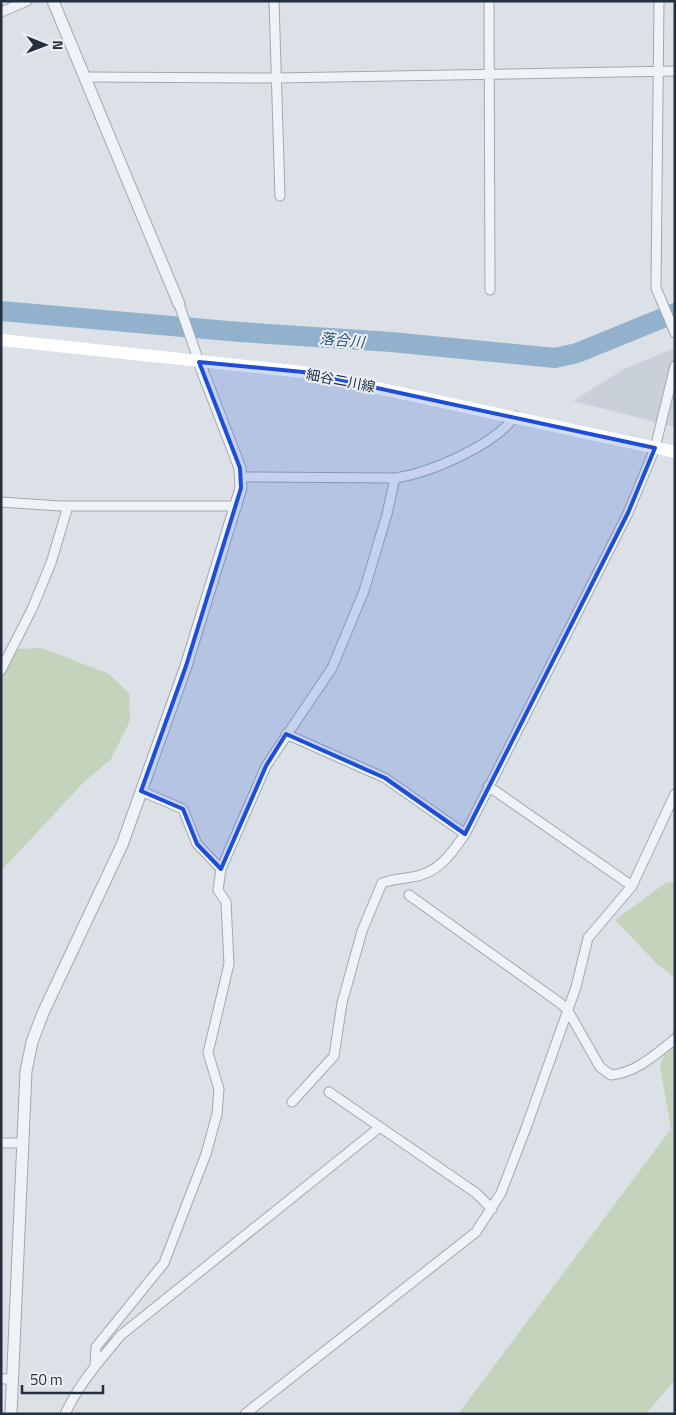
<svg xmlns="http://www.w3.org/2000/svg" width="676" height="1415" font-family="'Titillium Web','Noto Sans JP',sans-serif">
<style>
.built{fill:#c9d0da}
.green{fill:#c3d3bc}
.lines{fill:none;stroke-linecap:round;stroke-linejoin:round}
.river{stroke:#92b1cc;stroke-width:20}
.minor-casing{stroke:#a1a8b2;stroke-width:11}
.tertiary-casing{stroke:#a1a8b2;stroke-width:13}
.minor{stroke:#eff2f6;stroke-width:9}
.tertiary{stroke:#eff2f6;stroke-width:11}
.secondary{stroke:#fff;stroke-width:12}
.marked{fill:#1d4ed8;fill-opacity:0.2;stroke:#1d4ed8;stroke-width:4;stroke-linejoin:round}
.labels{text-anchor:middle;dominant-baseline:central;stroke-width:4;stroke-linejoin:round;paint-order:stroke}
.street-label{font-size:14px;fill:#242f3f;stroke:#ebf0f5}
.water-label{font-size:15px;font-style:italic;fill:#2a5177;stroke:#ebf0f5}
</style>
<rect width="100%" height="100%" fill="#dce1e8"/>
<path class="built" d="M675,348v79l-102,-26 51,-32z"/>
<path class="green" d="M42,648l67,26 20,19 1,28 -19,38 -27,23 -83,89v-202l12,-20z
M667,882h8v96l-18,-14 -42,-44z
M675,1026v354l-29,34h-188l213,-285 -11,-63z"/>
<g class="lines">
<path class="river" d="M1,311l239,21 151,10 164,16 22,-5 98,-40"/>
<defs>
<path id="minor" d="M274,1l6,195
M489,1l1,289
M659,1l-3,287 19,45
M1,12l26,-11
M86,77l190,1 399,-7
M179,304l20,58
M240,477l155,1c35,-5 100,-33 120,-62
M1,502l59,4h177
M1,670l31,-61 19,-46 17,-57
M286,734l99,44 80,56
M488,786l144,100
M141,791l42,18 14,35 24,25
M409,895l151,108 7,6 33,58 11,8c25,-2 45,-21 64,-36
M329,1092l147,101 16,16
M292,1102l42,-46 8,-53 20,-72 20,-48c11,-4 19,-4 30,-6 26,-3 40,-24 53,-43l163,-321 27,-65 20,-82
M1,1143h22
M95,1366l1,-19 68,-84 42,-109 11,-40 2,-25 -11,-36 21,-89 -3,-62 -8,-12 3,-21 45,-103 66,-98 32,-77 23,-77 8,-36
M1,1379h12
M65,1414c14,-30 35,-54 56,-79l259,-208
M245,1414l231,-182 25,-39 25,-65 50,-141 12,-49 44,-52 43,-92"/>
<path id="tertiary" d="M53,1l126,303
M11,1414l15,-343 6,-29 11,-29 79,-168 64,-179 55,-178 -1,-20 -41,-106"/>
</defs>
<use href="#minor" class="minor-casing"/>
<use href="#tertiary" class="tertiary-casing"/>
<use href="#minor" class="minor"/>
<use href="#tertiary" class="tertiary"/>
<path class="secondary" d="M1,340l302,32 372,80"/>
</g>
<path class="marked" d="M199,362l104,10 352,76 -27,65 -163,321 -80,-56 -99,-44 -20,32 -45,103 -24,-25 -14,-35 -42,-18 45,-125 55,-178 -1,-20z"/>
<g class="labels">
<g class="street-label">
<text transform="translate(341 380) rotate(11)">細谷二川線</text>
</g>
<g class="water-label">
<text transform="translate(342 340) rotate(5)">落合川</text>
</g>
</g>
<rect width="676" height="1415" fill="none" stroke="#242f3f" stroke-width="5"/>
<g transform="translate(45 45) rotate(91)" stroke="#ebf0f5" stroke-width="4" paint-order="stroke">
<path d="M0-4L9 19L0 12L-9 19Z" fill="#242f3f"/>
<text y="-8" font-size="14" font-weight="bold" text-anchor="middle" fill="#242f3f">N</text>
</g>
<path d="M22 1385v8h81v-8" fill="none" stroke="#242f3f" stroke-width="2.5"/>
<text x="30" y="1385" font-size="15" fill="#242f3f" stroke="#ebf0f5" stroke-width="4" paint-order="stroke">50 m</text>
</svg>
